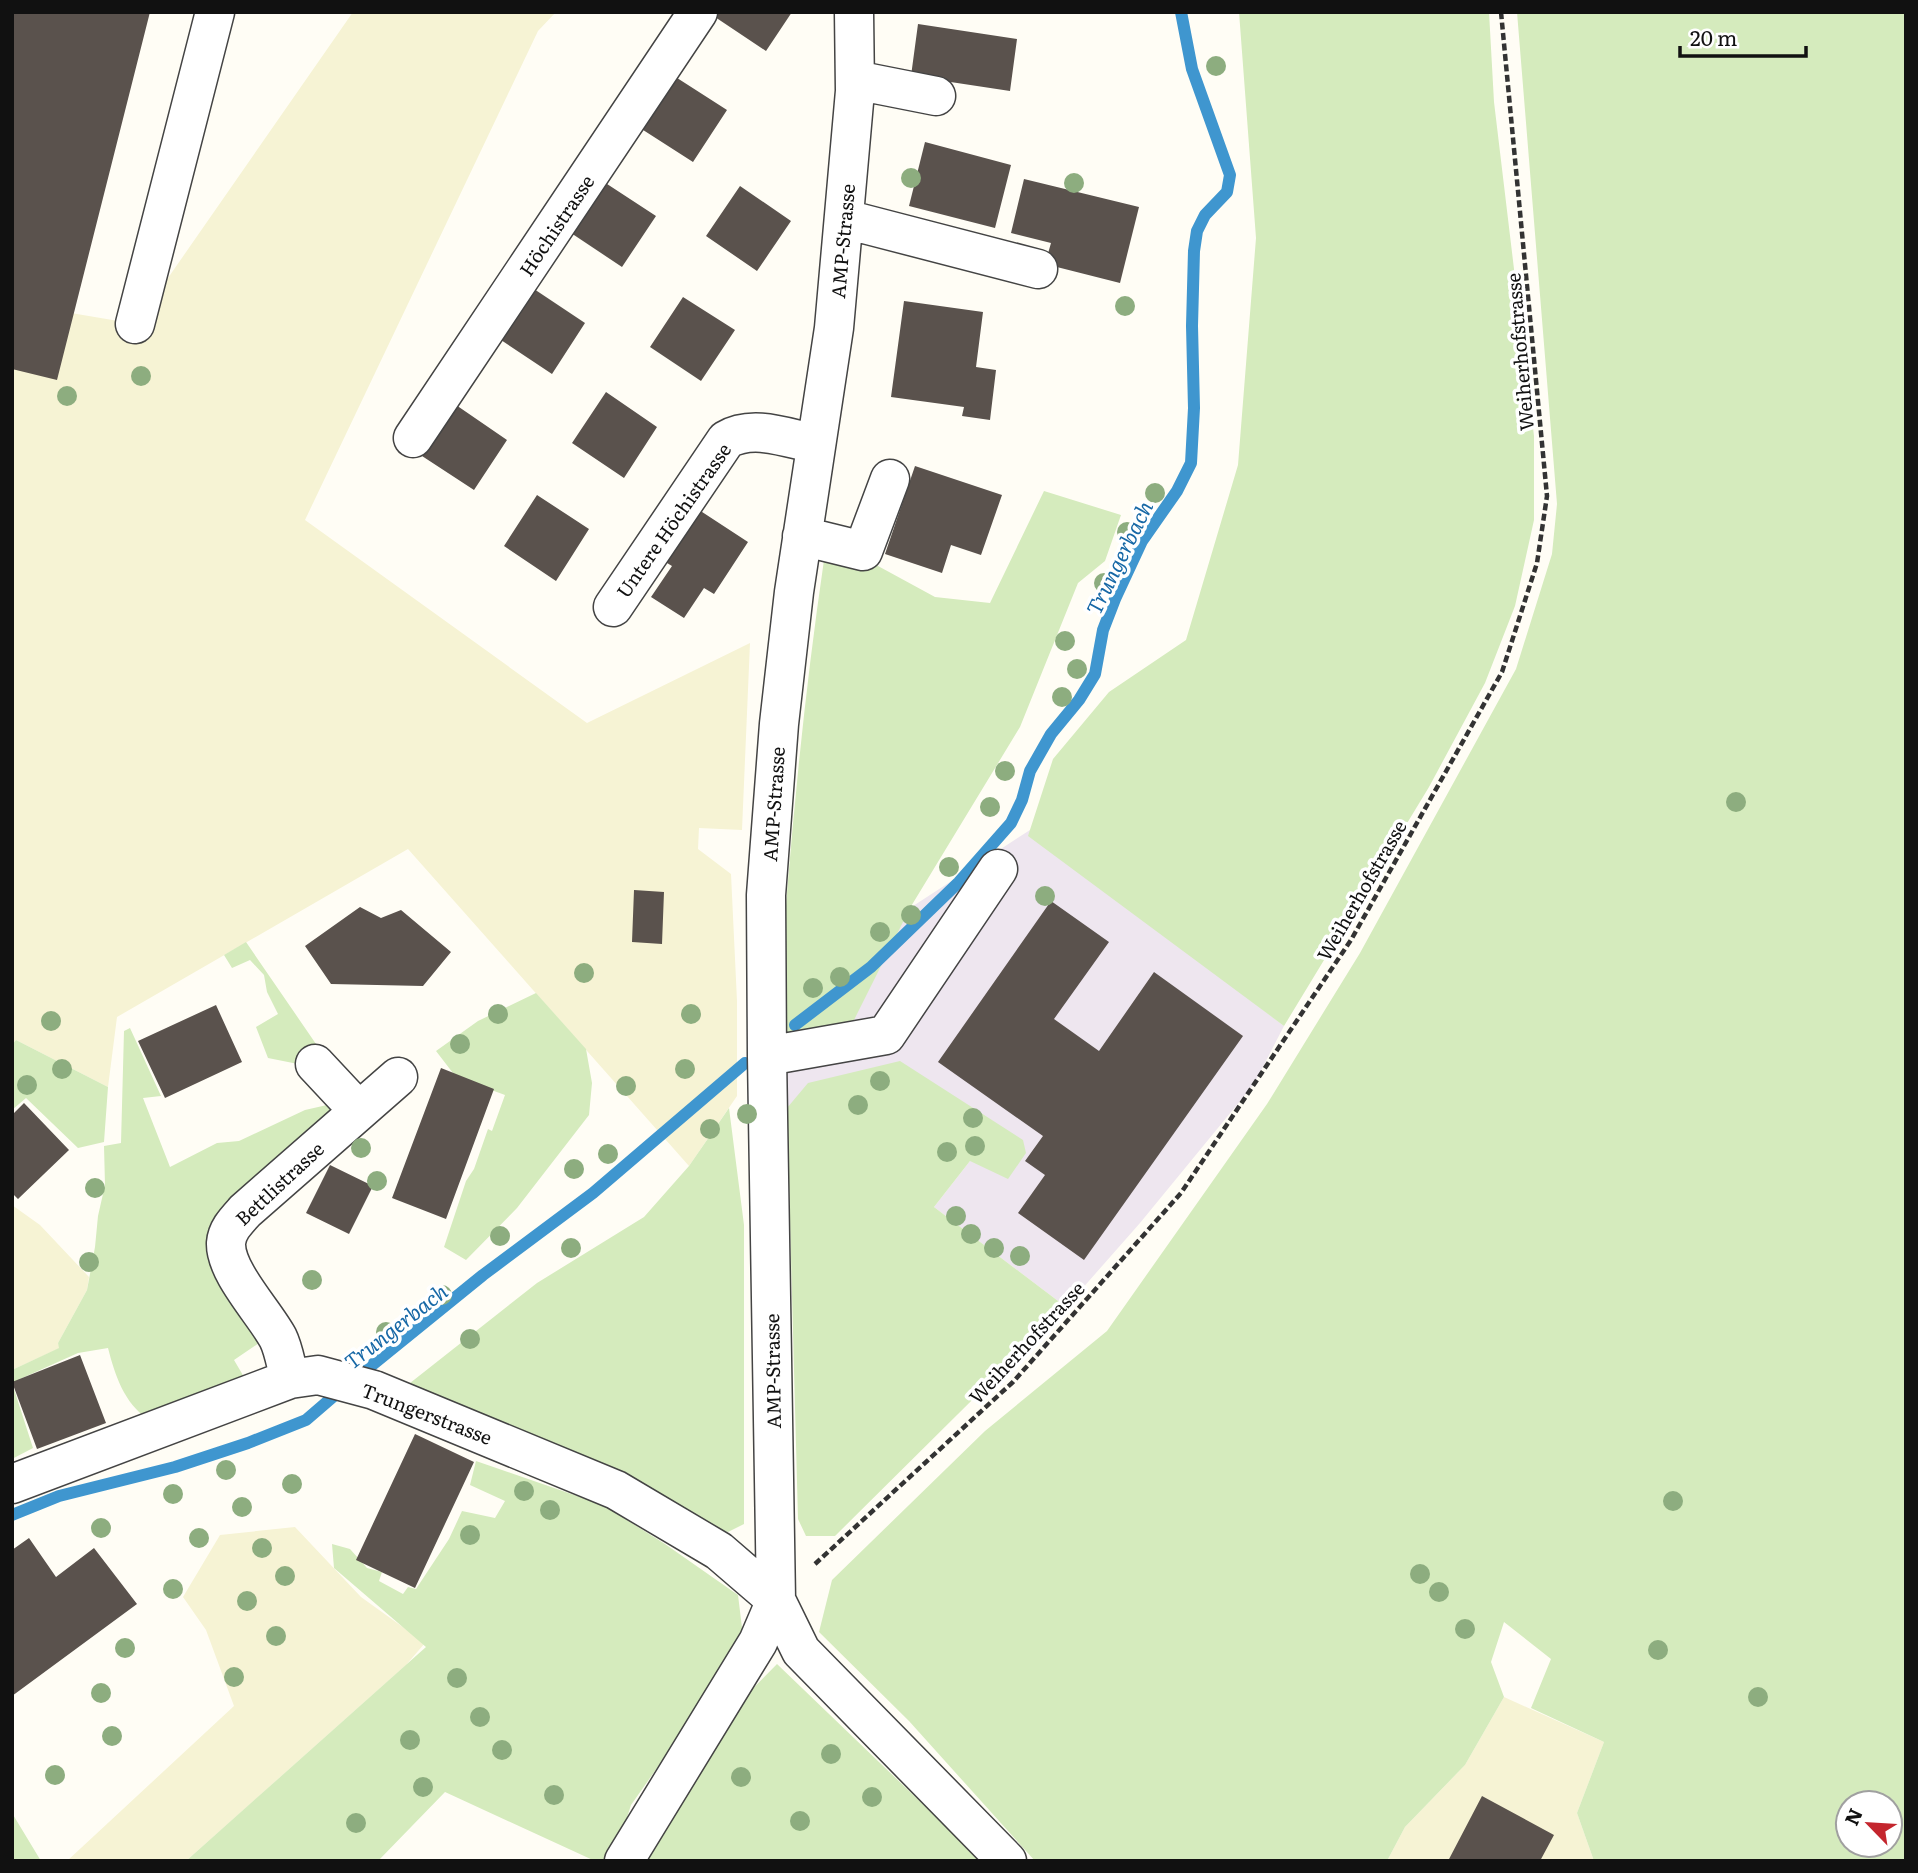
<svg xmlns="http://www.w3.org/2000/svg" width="1918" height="1873" font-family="Literata,serif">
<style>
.industrial{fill:#eee6ef}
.farmland{fill:#f6f3d4}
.green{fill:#d5ebbd;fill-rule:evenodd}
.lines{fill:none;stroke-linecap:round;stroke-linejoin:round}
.stream{stroke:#3f96cf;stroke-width:12}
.building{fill:#5a524d}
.minor-casing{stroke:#444;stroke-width:41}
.path{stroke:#333;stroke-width:4.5;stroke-dasharray:7 3.5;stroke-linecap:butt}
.minor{stroke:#fff;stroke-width:38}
.tree{fill:#8dad7f}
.labels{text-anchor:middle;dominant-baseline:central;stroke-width:7;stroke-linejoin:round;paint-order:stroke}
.street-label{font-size:19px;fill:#111;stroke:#fff}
.water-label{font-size:21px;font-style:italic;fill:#1768a6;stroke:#fff}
</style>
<rect width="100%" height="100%" fill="#fffdf5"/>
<path class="industrial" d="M1030,830l254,196 -30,58 -114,139 -74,84 -132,-100 36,-46 56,-8 -239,-45 -10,-76 44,4 89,-128z"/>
<path class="farmland" d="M353,12h203l-18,19 -233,489 282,203 163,-80 -8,187 -43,-2 -1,21 33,25 6,127v95l-48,70 -281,-317 -291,168 -9,70 -92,-47 -4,5v-742l124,21z
M12,1205l28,20 49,52 -2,13 -29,53 2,5 -48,22z
M295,1527l66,70 64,46 -19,22 -220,196h-119l167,-155 -28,-76 -23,-33 37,-62z
M1504,1697l100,45 -27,71 17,48h-207l18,-34 60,-62z"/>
<path class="green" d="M1239,12h250l5,90 40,334v84l-19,86 -30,77 -56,104 -145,239 -256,-190 25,-77 56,-67 77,-52 52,-175 18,-227z
M1517,12h389v1849h-312l-17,-48 27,-71 -73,-34 20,-49 -47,-37 -13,40 13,35 -39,68 -60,62 -18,34h-352l-126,-140 -90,-89 13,-52 153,-149 122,-100 160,-227 93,-151 156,-284 36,-115 5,-50zM1848,1803h42v42h-42z
M1044,491l77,24 -16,46 -27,22 -58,144 -110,181 -56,112 -33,16 -44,-4c10,-158 24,-315 47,-472h43l68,37 55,6z
M246,942l70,102 -18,20 -30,-6 -12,-31 22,-13 -11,-22 -3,-17 -14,-15 -18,8 -8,-13z
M536,993l50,56 6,34 -3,32 -72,93 -51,52 -22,-13 22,-66 8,-12 14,-40 4,2 13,-36 -49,-18 -20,-26 42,-30z
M130,1028l31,68 -18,2 27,69 47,-24 22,-2 66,-31 22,-5 4,4v9l-102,86 33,137 -28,19 10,17 -96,42c-24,-16 -33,-44 -40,-71l-30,5 -58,26 -7,7 20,62 -21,11v-89l47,-22 -1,-5 29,-53 8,-43 3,-31 7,-31 -1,-39 17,-3 3,-112z
M16,1040l92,47 -4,55 -26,6 -52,-50 -14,12v-65z
M900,1061l123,79 3,13 -18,26 -38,-18 -36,46 132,100 -231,229h-29l-8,-17 -11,-411 21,-25z
M729,1108l15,117v299l-16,8 -21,-6 -302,-139 132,-104 107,-66 45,-51z
M476,1461l127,44 62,39 73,51 6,49 -113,161 -18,56h-18l-150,-69 -67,69h-192l240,-214 -92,-79 -2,-24 18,5 17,19 15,4 -3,9 24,13 5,-7 8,2 33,-50 13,-28 33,7 10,-17 -35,-16z
M777,1664l205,197h-342l76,-135z
M12,1813l29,48h-29z"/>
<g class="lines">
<path class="stream" d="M795,1025l76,-58 88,-85 52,-59 11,-23 8,-29 21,-37 28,-34 16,-26 8,-44 12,-31 27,-58 35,-50 14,-28 3,-55 -2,-82 2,-75 3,-20 8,-16 22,-23 3,-17 -38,-106 -11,-57
M356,1378l127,-103 110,-82 152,-130
M12,1515l47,-19 116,-29 73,-24 58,-23 36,-31"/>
</g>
<path class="building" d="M12,12h138l-93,368 -45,-11z
M718,12h74l-26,39 -51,-34z
M918,24l99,15 -7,52 -99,-15z
M674,76l53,34 -34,52 -53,-34z
M925,142l86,23 -16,63 -86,-22z
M1024,179l115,28 -19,76 -75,-19 6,-21 -40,-10z
M604,182l52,34 -34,51 -51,-34z
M740,186l51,35 -34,50 -51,-35z
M534,289l51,34 -33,51 -51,-34z
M683,297l52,33 -34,51 -51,-34z
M904,301l79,11 -7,55 20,3 -6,50 -28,-4 2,-9 -73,-10z
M606,392l51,35 -33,51 -52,-35z
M456,405l51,35 -33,50 -52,-34z
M915,466l87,29 -21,60 -30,-10 -9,28 -57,-19z
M537,495l52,34 -33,52 -52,-35z
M696,508l52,34 -34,52 -10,-6 -20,30 -33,-21 21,-31 -10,-6z
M634,890l30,2 -2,52 -30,-2z
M1051,901l58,41 -55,77 45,32 55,-79 89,64 -159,224 -66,-47 27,-38 -20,-14 18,-25 -105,-74z
M360,907l21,11 20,-8 50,42 -28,34 -92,-2 -26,-38z
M216,1005l26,57 -77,36 -27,-57z
M441,1068l53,21 -48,130 -54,-21z
M24,1103l45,47 -51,49 -6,-6v-78z
M330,1165l43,21 -24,48 -43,-21z
M80,1355l26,68 -69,26 -25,-67z
M415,1434l59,28 -59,126 -59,-28z
M29,1538l27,39 38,-29 43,56 -125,92v-146z
M1482,1796l72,39 -14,26h-92z"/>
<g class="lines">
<defs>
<path id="minor" d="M855,80l81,16
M845,219l193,50
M135,324l80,-312
M413,438l285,-426
M802,536l61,15 27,-72
M613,607l113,-167c27,-16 61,-2 90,4
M767,1056l119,-21 112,-166
M315,1064l43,46
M290,1379c-4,-13 -6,-29 -12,-41 -14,-26 -53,-66 -52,-95 1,-13 10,-22 19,-32l153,-134
M12,1484l278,-105 28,-4 56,15 242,100 103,61 57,49 25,51 206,210
M624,1861l134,-219 18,-42 -9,-544 -1,-161 13,-171 15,-132 40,-264 21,-237 -1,-79"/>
</defs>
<use href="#minor" class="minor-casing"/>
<path class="path" d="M815,1564l198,-182 168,-189 170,-253 151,-268 35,-109 10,-67 -46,-484"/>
<use href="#minor" class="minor"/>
</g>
<g class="tree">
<circle cx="1216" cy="66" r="10"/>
<circle cx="911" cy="178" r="10"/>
<circle cx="1074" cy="183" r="10"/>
<circle cx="1125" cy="306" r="10"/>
<circle cx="141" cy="376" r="10"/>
<circle cx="67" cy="396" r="10"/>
<circle cx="1155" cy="493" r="10"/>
<circle cx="1127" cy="532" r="10"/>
<circle cx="1104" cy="583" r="10"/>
<circle cx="1065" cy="641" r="10"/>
<circle cx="1077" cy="669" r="10"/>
<circle cx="1062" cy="697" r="10"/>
<circle cx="1005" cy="771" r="10"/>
<circle cx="1736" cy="802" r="10"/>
<circle cx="990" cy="807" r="10"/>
<circle cx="949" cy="867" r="10"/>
<circle cx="1045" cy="896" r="10"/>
<circle cx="911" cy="915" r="10"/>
<circle cx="880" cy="932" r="10"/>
<circle cx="584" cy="973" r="10"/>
<circle cx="840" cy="977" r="10"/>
<circle cx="813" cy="988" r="10"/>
<circle cx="498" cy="1014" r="10"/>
<circle cx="691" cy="1014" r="10"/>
<circle cx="51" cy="1021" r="10"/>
<circle cx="460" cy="1044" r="10"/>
<circle cx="62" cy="1069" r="10"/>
<circle cx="685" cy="1069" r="10"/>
<circle cx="880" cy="1081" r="10"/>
<circle cx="27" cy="1085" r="10"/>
<circle cx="626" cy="1086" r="10"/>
<circle cx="858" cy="1105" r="10"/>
<circle cx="747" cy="1114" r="10"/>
<circle cx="973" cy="1118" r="10"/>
<circle cx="710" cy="1129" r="10"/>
<circle cx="975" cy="1146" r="10"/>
<circle cx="361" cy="1148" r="10"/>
<circle cx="947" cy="1152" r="10"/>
<circle cx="608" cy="1154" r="10"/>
<circle cx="574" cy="1169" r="10"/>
<circle cx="377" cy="1181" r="10"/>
<circle cx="95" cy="1188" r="10"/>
<circle cx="956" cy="1216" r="10"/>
<circle cx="971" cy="1234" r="10"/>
<circle cx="500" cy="1236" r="10"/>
<circle cx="571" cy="1248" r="10"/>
<circle cx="994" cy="1248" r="10"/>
<circle cx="1020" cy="1256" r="10"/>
<circle cx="89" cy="1262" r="10"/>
<circle cx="312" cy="1280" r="10"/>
<circle cx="442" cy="1295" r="10"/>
<circle cx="386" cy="1332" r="10"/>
<circle cx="470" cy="1339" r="10"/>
<circle cx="226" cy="1470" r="10"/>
<circle cx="292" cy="1484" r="10"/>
<circle cx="524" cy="1491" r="10"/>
<circle cx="173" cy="1494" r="10"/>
<circle cx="1673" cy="1501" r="10"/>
<circle cx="242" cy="1507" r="10"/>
<circle cx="550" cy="1510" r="10"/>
<circle cx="101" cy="1528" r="10"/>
<circle cx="470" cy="1535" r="10"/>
<circle cx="199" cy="1538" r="10"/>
<circle cx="262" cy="1548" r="10"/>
<circle cx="1420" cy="1574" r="10"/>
<circle cx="285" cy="1576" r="10"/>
<circle cx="173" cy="1589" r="10"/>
<circle cx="1439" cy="1592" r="10"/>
<circle cx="247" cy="1601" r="10"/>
<circle cx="1465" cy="1629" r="10"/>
<circle cx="276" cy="1636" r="10"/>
<circle cx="125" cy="1648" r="10"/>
<circle cx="1658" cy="1650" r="10"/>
<circle cx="234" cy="1677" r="10"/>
<circle cx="457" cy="1678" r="10"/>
<circle cx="101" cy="1693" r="10"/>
<circle cx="1758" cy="1697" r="10"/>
<circle cx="480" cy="1717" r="10"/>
<circle cx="112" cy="1736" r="10"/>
<circle cx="410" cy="1740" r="10"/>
<circle cx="502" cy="1750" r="10"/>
<circle cx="831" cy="1754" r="10"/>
<circle cx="55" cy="1775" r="10"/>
<circle cx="741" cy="1777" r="10"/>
<circle cx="423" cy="1787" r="10"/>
<circle cx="554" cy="1795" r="10"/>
<circle cx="872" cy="1797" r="10"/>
<circle cx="800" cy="1821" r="10"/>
<circle cx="356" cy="1823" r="10"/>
</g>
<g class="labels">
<g class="street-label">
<text transform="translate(556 225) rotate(-56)">Höchistrasse</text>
<text transform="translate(842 241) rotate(-85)">AMP-Strasse</text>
<text transform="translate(1519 352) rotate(-95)">Weiherhofstrasse</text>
<text transform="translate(673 520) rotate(-55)">Untere Höchistrasse</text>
<text transform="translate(773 804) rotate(-86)">AMP-Strasse</text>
<text transform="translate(1361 890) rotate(-60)">Weiherhofstrasse</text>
<text transform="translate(279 1183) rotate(-43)">Bettlistrasse</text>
<text transform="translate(1026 1342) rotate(-47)">Weiherhofstrasse</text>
<text transform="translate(772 1371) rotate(-91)">AMP-Strasse</text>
<text transform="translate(427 1413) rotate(21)">Trungerstrasse</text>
</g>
<g class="water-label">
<text transform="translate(1118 557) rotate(-64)">Trungerbach</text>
<text transform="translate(395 1325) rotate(-38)">Trungerbach</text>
</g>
</g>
<rect width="1918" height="1873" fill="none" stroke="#111111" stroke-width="28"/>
<g transform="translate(1869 1824) rotate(295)"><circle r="33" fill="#ffffff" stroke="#a0a0a0" stroke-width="2"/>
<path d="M0-5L12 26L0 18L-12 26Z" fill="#c4262e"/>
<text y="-10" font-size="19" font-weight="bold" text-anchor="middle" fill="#111111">N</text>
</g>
<path d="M1680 46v10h126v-10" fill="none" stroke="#111111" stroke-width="3.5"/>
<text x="1690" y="46" font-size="21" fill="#111111" stroke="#ffffff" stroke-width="5" paint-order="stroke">20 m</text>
</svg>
